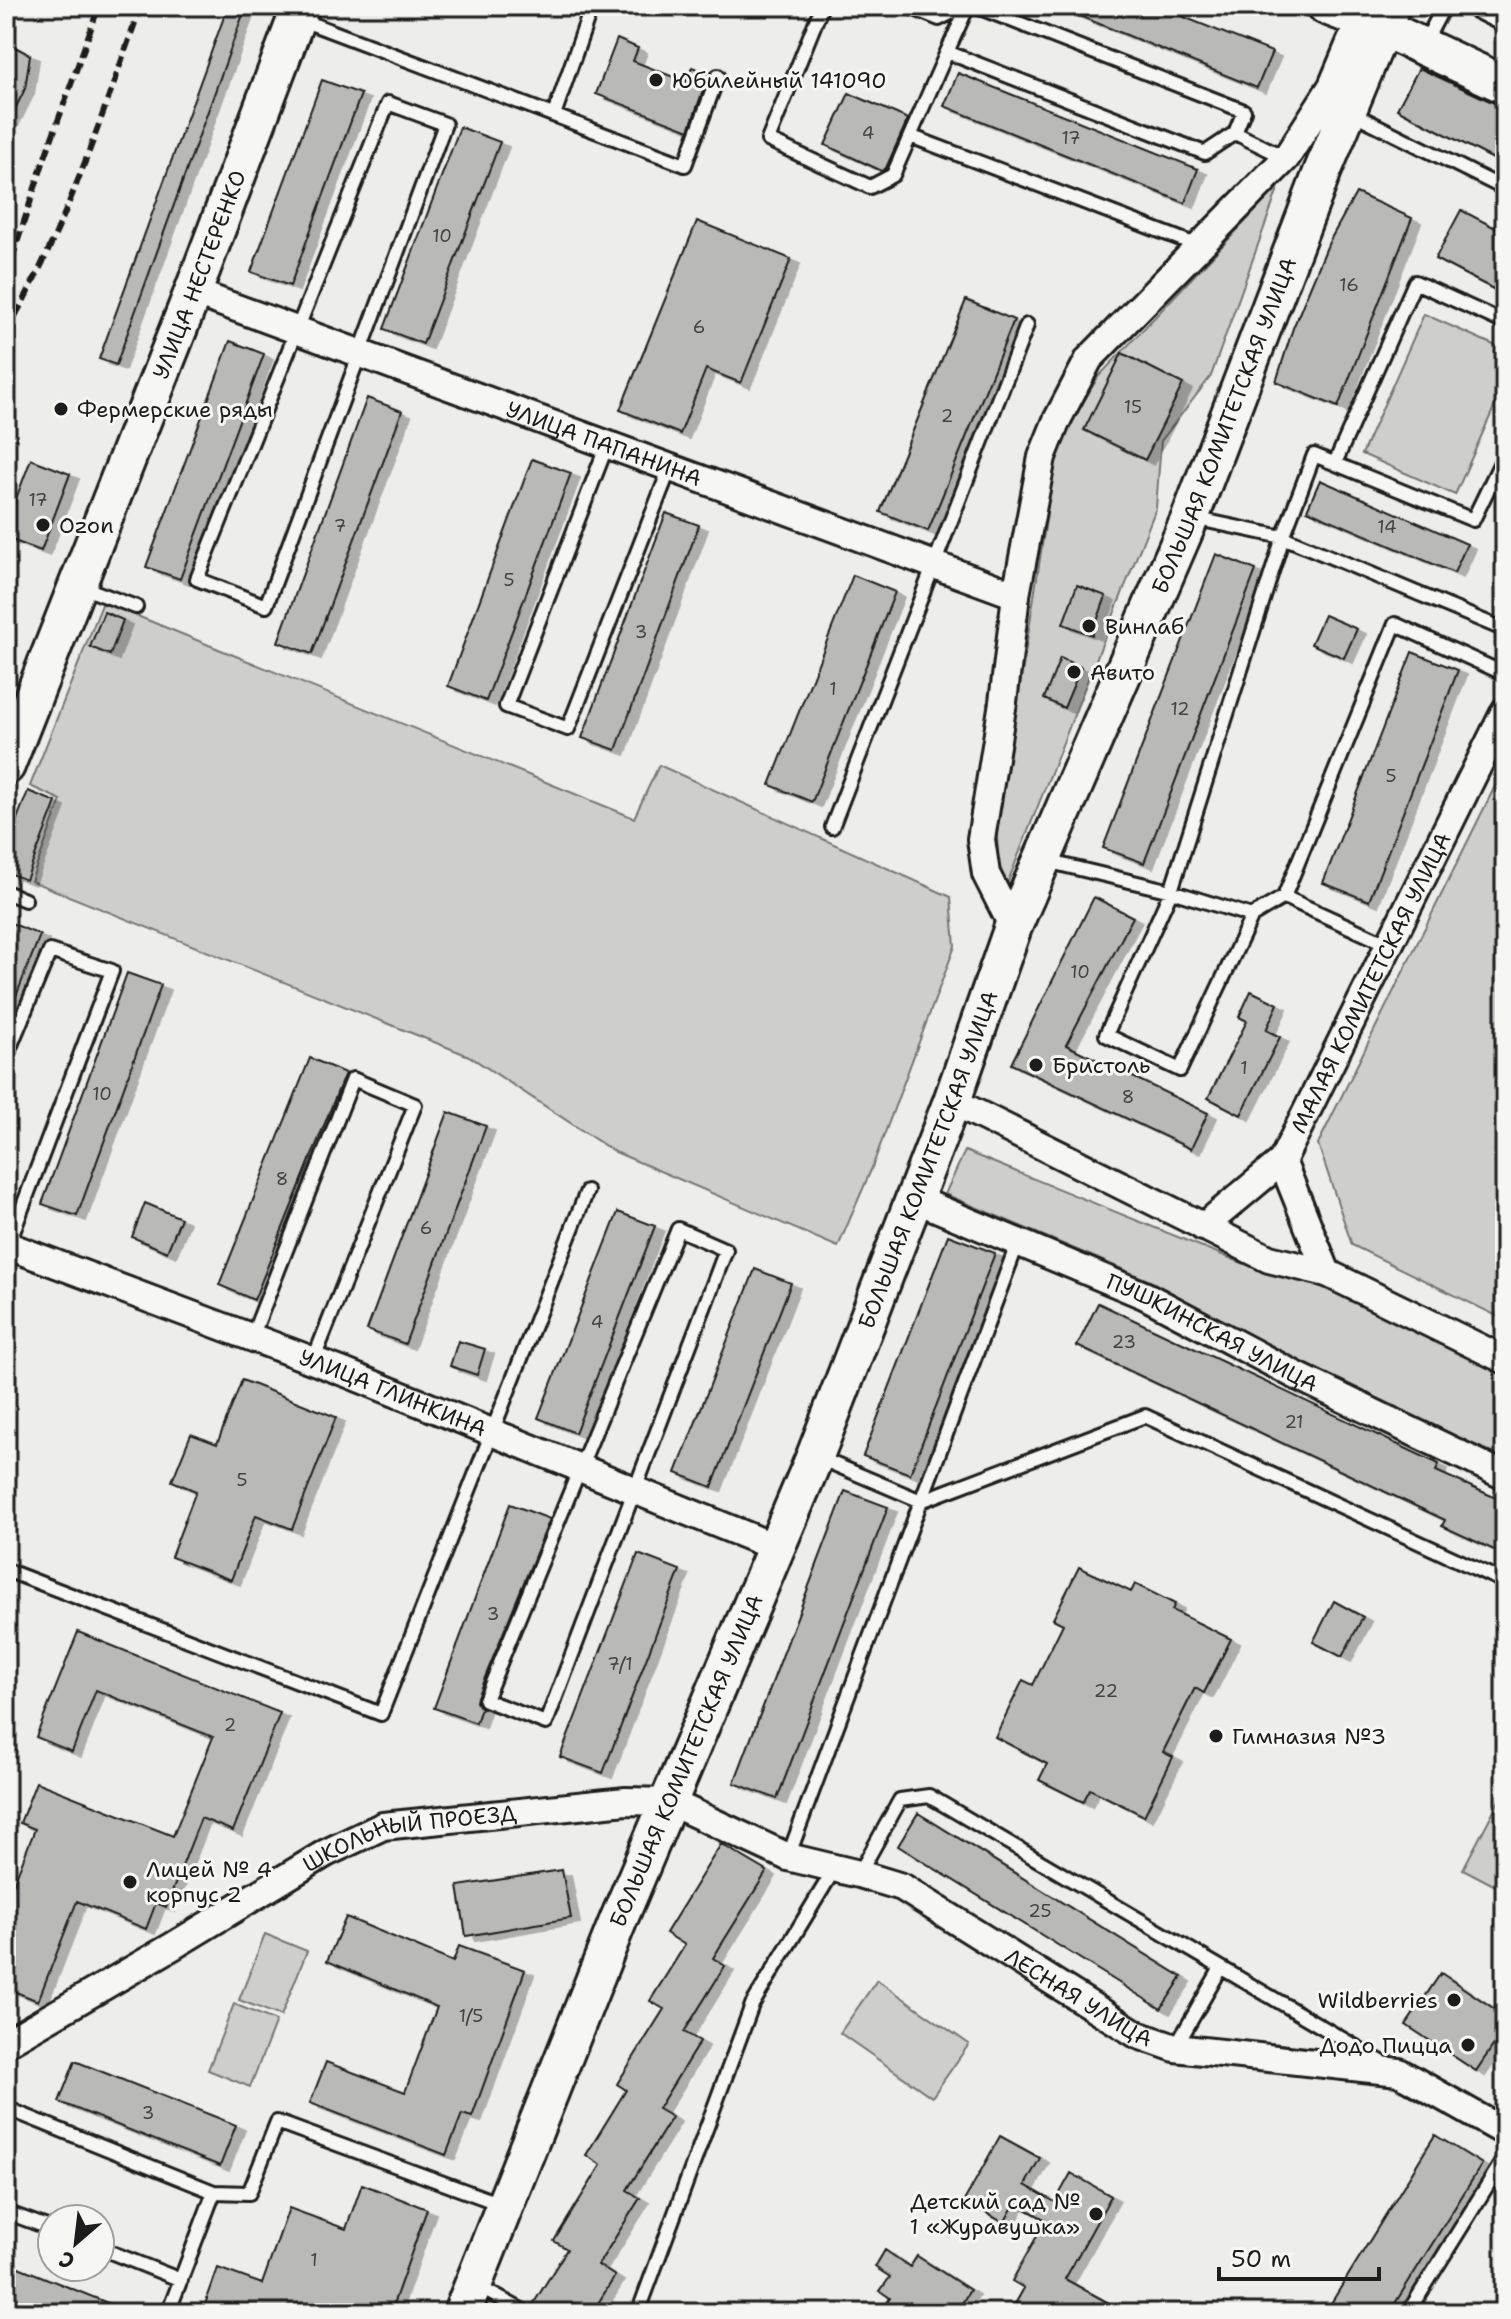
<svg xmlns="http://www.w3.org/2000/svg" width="1511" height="2319" font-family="'Shantell Sans',sans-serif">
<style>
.green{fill:#cececb;stroke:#757574;stroke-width:2}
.building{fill:#b9b9b6;stroke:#1c1c1c;stroke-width:2;filter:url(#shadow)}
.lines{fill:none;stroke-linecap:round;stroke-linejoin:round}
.lane-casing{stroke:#1c1c1c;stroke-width:18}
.street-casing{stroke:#1c1c1c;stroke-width:32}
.secondary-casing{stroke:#1c1c1c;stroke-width:42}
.lane{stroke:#f6f6f2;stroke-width:12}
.street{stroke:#f6f6f2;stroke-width:26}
.secondary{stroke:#f6f6f2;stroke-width:36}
.rail{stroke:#1c1c1c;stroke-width:6;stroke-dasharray:12 6;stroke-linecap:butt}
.poi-dot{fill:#1c1c1c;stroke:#f6f6f2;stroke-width:3}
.labels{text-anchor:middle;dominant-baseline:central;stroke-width:6;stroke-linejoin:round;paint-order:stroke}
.number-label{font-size:18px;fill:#434342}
.poi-label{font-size:22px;fill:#1c1c1c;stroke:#f6f6f2;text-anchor:start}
.street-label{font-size:22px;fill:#1c1c1c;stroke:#f6f6f2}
</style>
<defs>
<filter id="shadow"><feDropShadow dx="9" dy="5" stdDeviation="0" flood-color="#0004"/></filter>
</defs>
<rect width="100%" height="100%" fill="#edede9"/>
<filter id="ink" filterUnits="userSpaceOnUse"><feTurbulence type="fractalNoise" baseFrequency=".0125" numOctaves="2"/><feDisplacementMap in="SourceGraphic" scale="16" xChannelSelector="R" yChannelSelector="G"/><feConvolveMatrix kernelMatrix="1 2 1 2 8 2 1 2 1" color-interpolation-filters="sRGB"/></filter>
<g filter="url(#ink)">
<path class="green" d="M1279,186l-68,190 -50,65 -5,67 -149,376 -9,-21 -1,-30 49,-313 7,-65 45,-78z
M1424,314l81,36v33l-50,112 -93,-41z
M103,602l531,216 25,-53 292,132 4,49 -84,224 -33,77 -225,-96 -144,-95 -438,-175 30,-81 -31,-14z
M1505,766v554l-153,-75 -34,-101z
M965,1151l277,112 90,26 173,85v88l-201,-97 -156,-85 -203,-86z
M1505,1789v102l-42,-22z
M265,1934l42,17 -26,65 -42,-16z
M877,1980l92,64 -37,53 -92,-64z
M234,2004l42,17 -26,66 -42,-17z"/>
<path class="building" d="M228,6h18l-130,359 -17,-6z
M1055,6h101l116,46 -15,36z
M617,39l21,9 -5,13 53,21 6,-15 17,6 -20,57 -93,-36z
M6,42l24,13 -5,34 -19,38z
M1419,68l86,40v57l-108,-56z
M958,73l240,96 -13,34 -241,-97z
M322,80l39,14 -71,192 -39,-14z
M849,93l59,26 -22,49 -4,3 -57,-26z
M460,127l40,15 -77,202 -39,-15z
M1356,193l56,25 -74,189 -62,-25 17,-54 36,-86z
M1461,210l44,23v62l-70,-36z
M697,221l94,38 -50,124 -35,-14 -26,65 -60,-24z
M966,300l48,20 -86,211 -48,-19z
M230,341l34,13 -84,225 -34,-12z
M1122,353l61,31 -38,76 -61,-30z
M367,398l35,13 -90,243 -34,-12z
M31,459l39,15 -29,77 -35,-13v-13z
M532,459l39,14 -85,228 -38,-15z
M1320,480l147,64 -13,29 -147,-63z
M666,513l33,12 -83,225 -34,-12z
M1216,554l40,16 -112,293 -41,-15z
M853,575l42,17 -83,210 -42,-17z
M1077,585l29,11 -14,39 -29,-11z
M104,612l19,8 -13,35 -20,-8z
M1324,615l33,14 -13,29 -33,-14z
M1412,652l46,18 -89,231 -46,-18z
M1060,658l21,9 -17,41 -20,-9z
M28,791l28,11 -30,78 -20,-8v-25z
M1094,897l39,20 -67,128 142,68 -17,36 -180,-85z
M6,921l34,14 -33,84h-1z
M127,973l34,12 -84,231 -35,-12z
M1251,991l27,13 -12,26 14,7 -39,78 -33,-17 39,-77 -8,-4z
M310,1058l35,15 -91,227 -35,-15z
M448,1112l38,14 -81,218 -38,-14z
M145,1203l36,15 -14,34 -35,-15z
M618,1212l37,14 -80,207 -37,-15z
M948,1235l47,18 -85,221 -47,-18z
M755,1269l36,14 -79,204 -36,-14z
M1098,1303l341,161 -3,7 69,31v53l-63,-29 3,-6 -368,-174z
M458,1341l27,8 -8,26 -27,-9z
M242,1380l94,37 -44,112 -36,-14 -25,65 -60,-23 25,-66 -24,-10 19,-47 26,10z
M845,1491l43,16 -111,292 -43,-16z
M510,1504l40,15 -73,178 -1,5 5,6 -5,15 -42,-15z
M638,1554l42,16 -77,203 -43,-16z
M1079,1567l52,25 4,-8 40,20 -3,6 59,29 -27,54 -9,-5 -32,64 10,5 -29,59 -54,-27 -7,13 -44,-22 8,-16 -52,-27 28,-57 10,5 30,-61 -10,-5z
M1334,1601l29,16 -21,40 -29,-15z
M78,1632l202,81 -47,118 -32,-13 -35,89 -10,-4 -10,26 -69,-28 -39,100 -32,-13v-85l29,-74 -15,-6 16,-41 137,54 40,-99 -117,-47 -24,62 -36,-15z
M918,1813l264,164 -21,32 -263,-163z
M721,1844l46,27 -54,87 12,8 -41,66 16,9 -42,68 14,8 -45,73 13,8 -42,67 17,11 -23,37h-56l-4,-7 35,-57 -13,-8 47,-76 -15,-10 40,-65 -9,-6 47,-75 -14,-8 35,-56 -19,-12z
M562,1870l9,48 -105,18 -8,-50z
M346,1917l107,45 6,-16 66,24 -53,147 -10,-3 -16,41 -136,-52 16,-41 79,30 32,-85 -110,-46z
M1441,1973l64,43v12l-29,43 -70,-46z
M75,2061l161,64 -16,41 -161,-64z
M1435,2135l47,29 -93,149h-64z
M1000,2136l40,22 -15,27 30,17 16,-29 40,23 -46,83 62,34h-117l14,-25 -12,-7 34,-61 -31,-17 -11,20 -40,-22z
M362,2184l65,25 -37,104h-188l16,-45 44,16 27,-76 57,21z
M885,2250l25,17 7,-11 53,34 -14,23h-76l10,-15 -10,-7 10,-14 -15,-10z
M6,2262l124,50v1h-124z"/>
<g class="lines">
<defs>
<path id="lane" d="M822,6l-54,134 102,47 23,-12 54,-123 258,101 30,-20 9,-22 -269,-105
M907,6l32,13 25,-13
M1465,6l40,20
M299,19l386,146 33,-89
M1425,42l19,-36
M947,52l21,-46
M388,103l57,21 -179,482 -69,-27z
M1350,112l155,77
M554,115l34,-98
M1235,133l51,25
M910,136l289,110
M607,445l-101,261 62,23 102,-261
M1335,463l80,-181 90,41
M1193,518l90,19 31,-82 159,65 32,-66
M79,586l57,21
M832,827l195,-502
M1046,861l125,30 81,25
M6,892l19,8
M1284,897l111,-273 110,50
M1389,945l-105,-48 -32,19 -72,154 -74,-35 65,-144 112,-354 222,93
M6,1057l44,-106 62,20 -105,277
M678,1229l48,21 -180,473 -61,-23z
M252,1337l101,-258 62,26 -102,256
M817,1457l104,44 97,-259
M6,1570l375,144 206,-523
M788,1857l133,-356 224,-85 360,166
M859,1874l41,-74 29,-4 456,268
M1175,2048l46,-80
M6,2108l208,84 -46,121
M214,2192l35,1 28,-71 226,83
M6,2212l46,17
M100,2248l81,32
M477,2286l50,27
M638,2313l114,-308 83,-137
M1408,2313l97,-156"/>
<g id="street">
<path id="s1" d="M193,292l823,303"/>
<path d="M1013,927l-27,-53 -5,-35 22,-137 13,-107 26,-138 15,-37 32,-61 197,-201 46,-72 19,-45 30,-14"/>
<path d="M952,1101l317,158 58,14 178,87"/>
<path d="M1282,1161l45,112"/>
<path id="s2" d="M915,1199l231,97 149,79 210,101"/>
<path id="s3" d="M1203,1227l79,-66 223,-450"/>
<path id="s4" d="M6,1245l340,128 431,175"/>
<path id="s5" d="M6,2043l167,-97 153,-93 57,-27 243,-25 44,1 118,55 71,17 43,13 236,148 37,13 224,24 106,60"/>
</g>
<g id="secondary">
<path d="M1326,6l55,21 124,58"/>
<path id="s6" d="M6,766l187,-474 108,-286"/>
<path id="s7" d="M462,2313l156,-392 197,-465 137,-355 61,-174 177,-409 133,-348 68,-164"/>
</g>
</defs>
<use href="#lane" class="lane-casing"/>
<use href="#street" class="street-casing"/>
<use href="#secondary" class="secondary-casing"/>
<use href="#lane" class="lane"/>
<use href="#street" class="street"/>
<use href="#secondary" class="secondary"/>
<path class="rail" d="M6,277l38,-117 55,-154
M6,332c60,-102 95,-215 135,-326"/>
</g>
</g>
<g class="poi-dot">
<circle cx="656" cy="80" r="8"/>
<circle cx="61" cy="409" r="8"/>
<circle cx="43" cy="525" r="8"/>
<circle cx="1089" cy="626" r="8"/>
<circle cx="1074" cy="672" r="8"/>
<circle cx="1036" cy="1065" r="8"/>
<circle cx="1216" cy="1736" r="8"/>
<circle cx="130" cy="1882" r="8"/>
<circle cx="1454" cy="2000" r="8"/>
<circle cx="1468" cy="2045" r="8"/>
<circle cx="1096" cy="2214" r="8"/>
</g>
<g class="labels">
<g class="number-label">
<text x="868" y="133">4</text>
<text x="1071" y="138">17</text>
<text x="442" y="236">10</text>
<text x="1349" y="285">16</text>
<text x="699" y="327">6</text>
<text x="1133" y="407">15</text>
<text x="947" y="416">2</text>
<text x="38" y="500">17</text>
<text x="340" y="526">7</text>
<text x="1387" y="527">14</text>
<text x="509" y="580">5</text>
<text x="641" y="632">3</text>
<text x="833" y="689">1</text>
<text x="1180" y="709">12</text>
<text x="1391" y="776">5</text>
<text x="1080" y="972">10</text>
<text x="1244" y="1068">1</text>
<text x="102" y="1094">10</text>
<text x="1128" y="1097">8</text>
<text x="282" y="1179">8</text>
<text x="426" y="1228">6</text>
<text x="597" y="1322">4</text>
<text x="1124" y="1342">23</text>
<text x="1294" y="1422">21</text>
<text x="242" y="1480">5</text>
<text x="493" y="1614">3</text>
<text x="620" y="1664">7/1</text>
<text x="1106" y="1691">22</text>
<text x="230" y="1725">2</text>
<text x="1040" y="1911">25</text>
<text x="471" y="2016">1/5</text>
<text x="148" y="2113">3</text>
<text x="314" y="2260">1</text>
</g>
<g class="poi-label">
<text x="672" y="80">Юбилейный 141090</text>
<text x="77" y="409">Фермерские ряды</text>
<text x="59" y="525">Ozon</text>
<text x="1105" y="626">Винлаб</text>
<text x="1090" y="672">Авито</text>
<text x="1052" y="1065">Бристоль</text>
<text x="1232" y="1736">Гимназия №3</text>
<text x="146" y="1869">Лицей № 4<tspan x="146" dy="25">корпус 2</tspan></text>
<text x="1438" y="2000" text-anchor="end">Wildberries</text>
<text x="1452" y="2045" text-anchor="end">Додо Пицца</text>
<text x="1080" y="2201" text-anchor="end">Детский сад №<tspan x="1080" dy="25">1 «Журавушка»</tspan></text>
</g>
<g class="street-label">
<text stroke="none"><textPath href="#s6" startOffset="528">УЛИЦА НЕСТЕРЕНКО</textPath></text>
<text stroke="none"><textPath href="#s7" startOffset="2036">БОЛЬШАЯ КОМИТЕТСКАЯ УЛИЦА</textPath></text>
<text stroke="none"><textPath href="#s1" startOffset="438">УЛИЦА ПАПАНИНА</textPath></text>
<text stroke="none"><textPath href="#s3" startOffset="302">МАЛАЯ КОМИТЕТСКАЯ УЛИЦА</textPath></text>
<text stroke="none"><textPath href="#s7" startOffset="1244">БОЛЬШАЯ КОМИТЕТСКАЯ УЛИЦА</textPath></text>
<text stroke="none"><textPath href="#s2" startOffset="326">ПУШКИНСКАЯ УЛИЦА</textPath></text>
<text stroke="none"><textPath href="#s4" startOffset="414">УЛИЦА ГЛИНКИНА</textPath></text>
<text stroke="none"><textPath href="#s7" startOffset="596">БОЛЬШАЯ КОМИТЕТСКАЯ УЛИЦА</textPath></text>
<text stroke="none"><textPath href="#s5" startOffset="458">ШКОЛЬНЫЙ ПРОЕЗД</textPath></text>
<text stroke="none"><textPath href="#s5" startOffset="1180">ЛЕСНАЯ УЛИЦА</textPath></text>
</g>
</g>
<rect width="1511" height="2319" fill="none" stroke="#f6f6f2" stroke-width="32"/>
<rect x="16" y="16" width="1479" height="2287" fill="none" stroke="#1c1c1c" stroke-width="3" filter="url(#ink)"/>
<g transform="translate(76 2243) rotate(208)"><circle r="38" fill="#f6f6f2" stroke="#9f9f9c" stroke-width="2"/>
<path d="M0-6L14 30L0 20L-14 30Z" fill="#1c1c1c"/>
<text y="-12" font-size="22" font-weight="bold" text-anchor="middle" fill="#1c1c1c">С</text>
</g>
<path d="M1219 2267v12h160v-12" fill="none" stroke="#1c1c1c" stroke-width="4"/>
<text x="1231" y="2267" font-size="24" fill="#1c1c1c" stroke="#f6f6f2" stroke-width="6" paint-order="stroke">50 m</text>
</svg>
